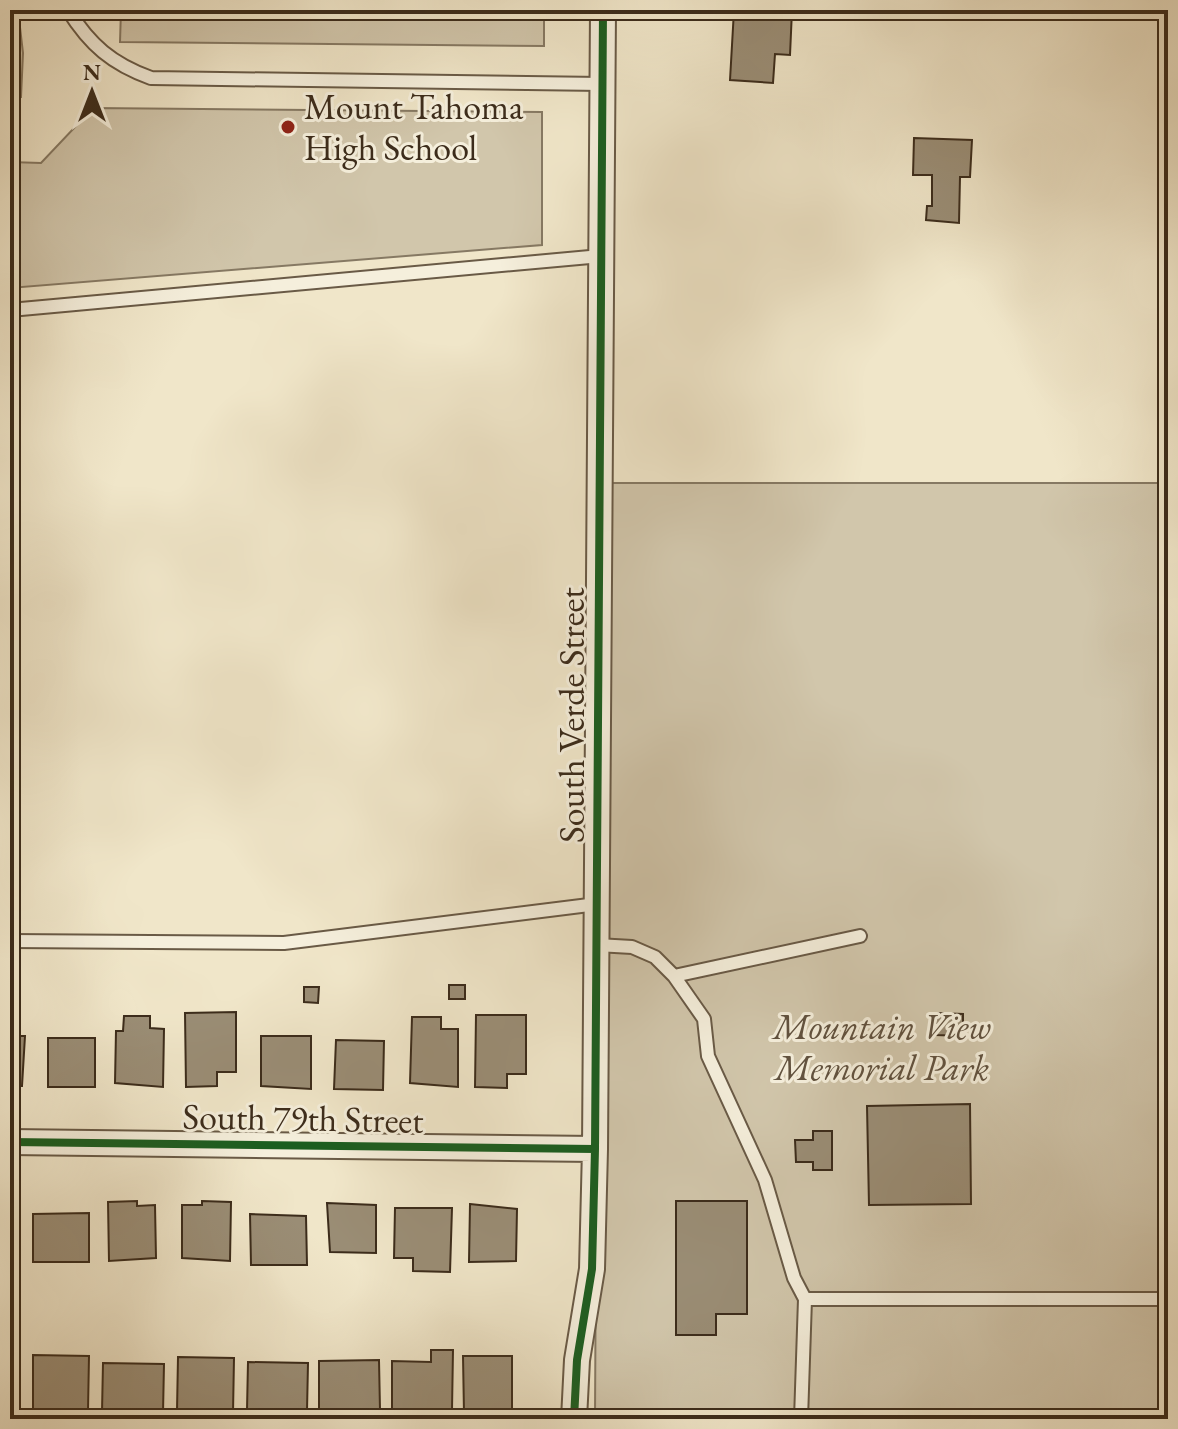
<svg xmlns="http://www.w3.org/2000/svg" width="1178" height="1429" font-family="'EB Garamond',serif">
<style>
.green{fill:#d1c6ab;stroke:#867963;stroke-width:2}
.building{fill:#9a8d75;stroke:#3c2c1b;stroke-width:2}
.lines{fill:none;stroke-linecap:round;stroke-linejoin:round}
.service-casing{stroke:#695a46;stroke-width:16}
.minor-casing{stroke:#695a46;stroke-width:28}
.service{stroke:#f5efdc;stroke-width:12}
.minor{stroke:#f5efdc;stroke-width:24}
.cycleway-casing{stroke:#f5efdc;stroke-width:13}
.cycleway{stroke:#1b5e20;stroke-width:8}
.poi-dot{fill:#8f2418;stroke:#f5efdc;stroke-width:3}
.labels{text-anchor:middle;dominant-baseline:central;stroke-width:6;stroke-linejoin:round;paint-order:stroke}
.poi-label{font-size:36px;fill:#3c2c1b;stroke:#f5efdc;text-anchor:start}
.street-label{font-size:36px;fill:#3c2c1b;stroke:#f5efdc}
.park-label{font-size:36px;font-style:italic;fill:#61523f;stroke:#f5efdc}
</style>
<rect width="100%" height="100%" fill="#f0e6c9"/>
<filter id="stains"><feTurbulence type="fractalNoise" baseFrequency=".0025" numOctaves="4"/><feColorMatrix values="0 0 0 0 .2 0 0 0 0 .09 0 0 0 0 .02 0 0 0 .5 -.17"/></filter>
<radialGradient id="worn" r=".72"><stop offset=".6" stop-color="#630" stop-opacity="0"/><stop offset="1" stop-color="#630" stop-opacity=".3"/></radialGradient>
<path class="green" d="M10,10h8l5,43 -2,44h-11z
M121,10h423v36l-424,-4z
M93,108l449,4v133l-532,43v-126l31,1z
M600,483h568v936h-573z"/>
<path class="building" d="M734,10h58l-2,45 -15,-1 -2,29 -43,-3z
M914,138l58,2 -2,37h-10l-1,46 -33,-3 1,-14h5v-31h-19z
M449,985h16v14h-16z
M304,987h15l-1,16 -14,-1z
M236,1012v60h-19v14l-31,1 -1,-74z
M936,1013l27,1v22l-27,-1z
M476,1015h50v59h-19v14l-32,-1z
M124,1016h26v12l14,1 -1,58 -48,-4 1,-52h7z
M412,1017h29v12h17v58l-48,-4z
M10,1027h10v9h5l-3,50h-12z
M261,1036h50v53l-50,-3z
M48,1038h47v49h-47z
M336,1040l48,1 -1,49 -49,-1z
M970,1104l1,100 -102,1 -2,-99z
M813,1131h19v39h-19v-8h-17l-1,-22h18z
M137,1201v5l18,-1 1,53 -47,3 -1,-59z
M202,1201l29,1 -1,59 -48,-3v-53h20z
M676,1201h71v113h-31v21h-40z
M327,1203l49,2v48l-46,-1z
M470,1204l47,5 -1,52 -47,1z
M395,1208h57l-2,64 -37,-1v-13h-19z
M89,1213v49h-56v-48z
M250,1214l56,2 1,49h-56z
M10,1226h4l1,57h-5z
M431,1350h22l-1,60 -60,-1v-48l39,1z
M33,1355l56,1 -1,55 -55,-1z
M463,1356h49v57h-48z
M178,1357l56,1 -1,55 -56,-2z
M379,1360l1,50 -61,1v-50z
M248,1362l60,1 -1,48 -60,-1z
M103,1363l61,1 -1,49 -61,-1z
M10,1366h8v48h-8z"/>
<g class="lines">
<defs>
<path id="service" d="M68,10c22,35 44,54 83,68l451,6
M10,310l591,-54
M10,941l274,2 313,-39
M597,945l35,2 23,10 19,19 30,43 4,37 57,124 29,98 11,21
M674,976l186,-40
M801,1419l4,-120h363"/>
<path id="minor" d="M10,1142l585,7
M574,1419l3,-59 15,-91 3,-120 8,-1139"/>
</defs>
<use href="#service" class="service-casing"/>
<use href="#minor" class="minor-casing"/>
<use href="#service" class="service"/>
<use href="#minor" class="minor"/>
<defs>
<path id="cycleway" d="M10,1142l585,7
M574,1419l3,-59 15,-91 3,-120 8,-1139"/>
</defs>
<use href="#cycleway" class="cycleway-casing"/>
<use href="#cycleway" class="cycleway"/>
</g>
<circle class="poi-dot" cx="288" cy="127" r="8"/>
<g class="labels">
<g class="poi-label">
<text x="304" y="106">Mount Tahoma<tspan x="304" dy="41">High School</tspan></text>
</g>
<g class="street-label">
<text transform="translate(571 715) rotate(-90)">South Verde Street</text>
<text transform="translate(303 1118) rotate(1)">South 79th Street</text>
</g>
<g class="park-label">
<text x="882" y="1026">Mountain View<tspan x="882" dy="41">Memorial Park</tspan></text>
</g>
</g>
<rect width="1178" height="1429" fill="none" stroke="#f0e6c9" stroke-width="40"/>
<rect x="12" y="12" width="1154" height="1405" fill="none" stroke="#3c2c1b" stroke-width="4"/>
<rect x="20" y="20" width="1138" height="1389" fill="none" stroke="#3c2c1b" stroke-width="2"/>
<g transform="translate(92 92)" stroke="#f5efdc" stroke-width="6" paint-order="stroke">
<path d="M0-6L14 30L0 20L-14 30Z" fill="#3c2c1b"/>
<text y="-12" font-size="22" font-weight="bold" text-anchor="middle" fill="#3c2c1b">N</text>
</g>
<rect width="100%" height="100%" filter="url(#stains)"/>
<rect width="100%" height="100%" fill="url(#worn)"/>
</svg>
